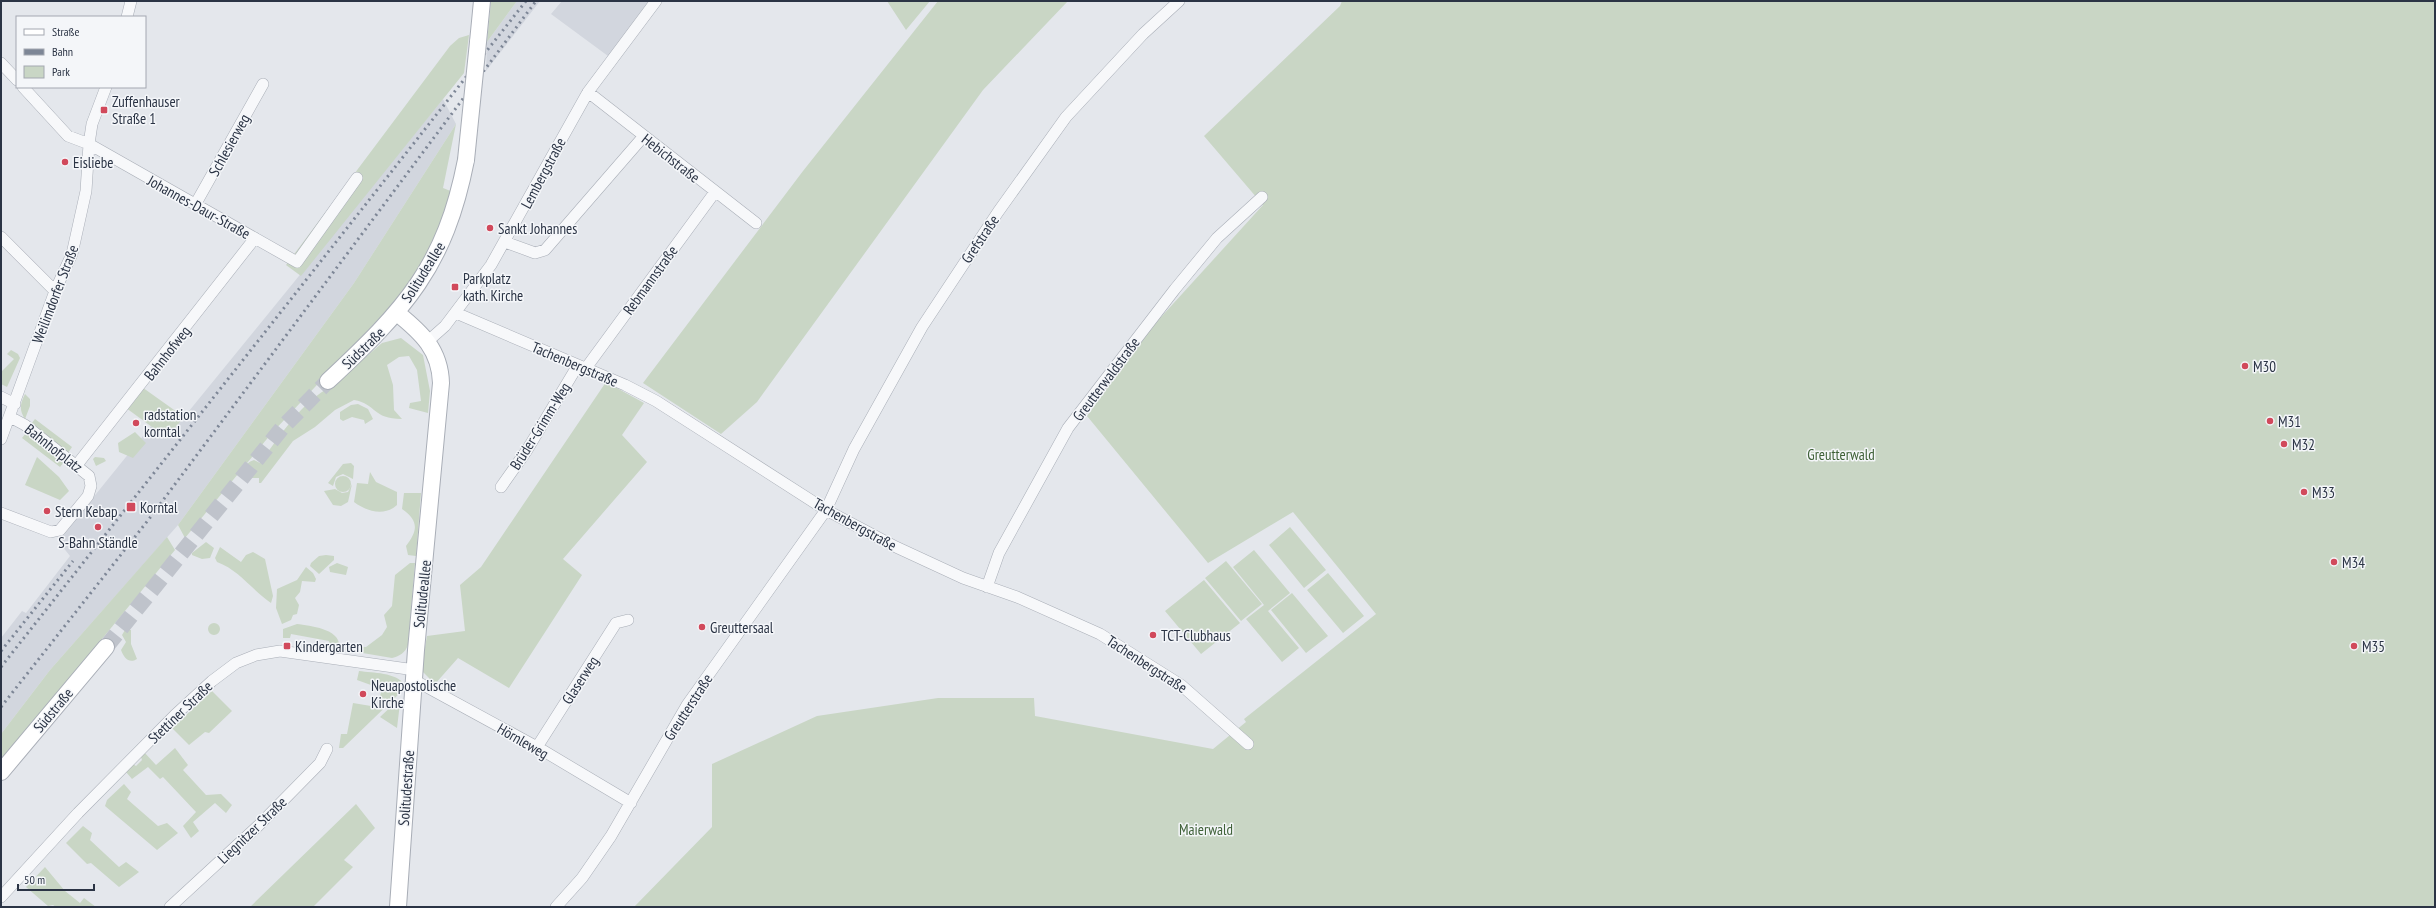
<svg xmlns="http://www.w3.org/2000/svg" width="2436" height="908" font-family="'PT Sans Narrow',sans-serif">
<style>
.built{fill:#d2d6de}
.green{fill:#c9d6c5}
.lines{fill:none;stroke-linecap:round;stroke-linejoin:round}
.secondary-tunnel{stroke:#bfc3cb;stroke-width:16;stroke-dasharray:16 8;stroke-linecap:butt}
.minor-casing{stroke:#a9aeb7;stroke-width:12}
.secondary-casing{stroke:#a9aeb7;stroke-width:18}
.minor{stroke:#f7f8fa;stroke-width:11}
.secondary{stroke:#fff;stroke-width:16}
.rail{stroke:#7d8696;stroke-width:3;stroke-dasharray:2 4;stroke-linecap:butt}
.secondary-bridge-casing{stroke:#a9aeb7;stroke-width:18;stroke-linecap:butt}
.secondary-bridge{stroke:#fff;stroke-width:16}
.poi-dot{fill:#d1495b;stroke:#f4f6f9;stroke-width:1.5}
.labels{text-anchor:middle;dominant-baseline:central;stroke-width:3;stroke-linejoin:round;paint-order:stroke}
.poi-label{font-size:15px;fill:#2b3445;stroke:#f4f6f9;text-anchor:start}
.street-label{font-size:15px;fill:#2b3445;stroke:#f4f6f9}
.park-label{font-size:15px;fill:#3f6138;stroke:#f4f6f9}
</style>
<rect width="100%" height="100%" fill="#e4e7ec"/>
<path class="built" d="M517,1h23l-54,70 1,-29z
M562,1h90l-44,55 -57,-42z
M443,99l13,25 -102,159 -176,242 -128,145 -49,64v-96l21,-27 4,2 44,-57 -12,-15 93,-115 16,12z"/>
<path class="green" d="M491,1h26l-30,41z
M887,1h43l-24,29z
M938,1h130l-85,89 -226,312 -36,32 -78,-51 160,-212z
M1342,1h1093v906h-1801l78,-80v-63l105,-48 121,-18h96l1,18 178,33 33,-27 -2,-3 132,-105 -83,-102 -85,51 -121,-147 65,-89 111,-122 -59,-69 136,-130z
M469,35l-5,38 -163,203 -15,-11 164,-219 9,-8z
M456,124l-13,64 10,4 -26,65 -25,37 -131,140 -86,104 -7,-13 176,-242z
M401,338l22,17 7,36 -2,22 -19,-5 1,-5 11,-2 -4,-31 -8,-14 -10,1 -12,8 6,20 1,25 8,9c-30,0 -25,-15 -48,-19l-19,10 -20,17 -22,14 -32,42h-2v-5h-8l-5,-3c-3,-8 1,-13 8,-15l6,3c20,-27 41,-61 72,-77l50,-43z
M11,350l7,4 2,4 -13,29 -6,-3v-12l13,-13 -7,-5z
M606,382l38,21 -22,32 25,27 -84,97 19,16 -73,113 -51,-30 -23,26 -14,-14 6,-34 38,-5 -5,-46 21,-18z
M139,385l45,32 -17,21 -45,-33z
M25,394l5,5v7l-5,13c-6,-9 -5,-15 0,-25z
M358,404l10,5 5,10 -8,5 -1,-4 -12,-3 -9,4 -3,-2v-7l11,-7z
M35,419l37,28 -4,6 -37,-29z
M135,432l11,11 -13,15 -14,-6 -1,-9z
M26,433l38,29 -4,5 -38,-29z
M37,457l22,20 10,14 -9,9 -35,-15z
M95,457l9,1 2,3 -10,5 -3,-7z
M351,463l3,3 -1,13 -10,-5 -7,3 -3,9 -5,-3 15,-19z
M370,472l6,10 21,10v13c-13,12 -31,6 -43,-3l3,-19 11,1z
M335 484a8 8 0 1 1 16 0a8 8 0 1 1-16 0Z
M352,484l-4,18 -7,4 -8,-1 -9,-14 11,-2 7,4 6,-1z
M404,493h17l-5,63 -8,-1 -2,-9c12,-16 13,-25 -4,-37z
M1290,527l36,43 -22,18 -35,-43z
M167,537l8,13 -174,212v-28l49,-64z
M206,542l8,6 -4,10 -8,1 -10,-4v-2z
M220,547l21,15 5,-7 7,-3 12,7 8,37 -2,7c-19,-13 -32,-33 -54,-41l-2,-4z
M1254,550l36,43 -22,18 31,37 -17,14 -36,-43 18,-14 -31,-38z
M326,555l8,1v4l-15,14 -9,-8 1,-3 8,-7z
M1226,561l36,43 -21,17 -36,-43z
M337,563l11,4 -2,8 -16,-3 -1,-5z
M410,563h5l-7,82c-3,8 -8,11 -16,13l-47,-8 1,-4 20,1 16,-12 5,-8 -3,-12 8,-9 3,-31z
M306,567l7,6 3,6 -1,3 -13,-1 -2,11 -5,6 4,7 -2,9 -4,1 -2,5 -9,4 -6,-16 1,-19 20,-9z
M1328,573l36,43 -21,17 -36,-43z
M1204,580l36,43 -39,31 -36,-43z
M1292,593l36,43 -22,17 -35,-43z
M208 629a6 6 0 1 1 12 0a6 6 0 1 1-12 0Z
M297,624c14,2 46,5 42,25l-11,-1 1,-7 -38,-7 -1,4h-7v-9z
M125,630h6v14l6,15c-8,5 -13,-1 -16,-9l5,-8 -4,-7z
M359,671c14,2 37,1 46,14l-2,5 -60,58h-4l2,-14h6l6,-31 24,4 5,-18 -25,-9z
M212,691l20,20 -23,22 -4,-1 -16,13 -17,-17z
M398,700l2,3 -3,25 -17,-11z
M175,748l13,17 -5,5 23,25 15,-1 11,11 -6,8 -11,-10 -22,19 6,9 -8,7 -8,-12 13,-14 -33,-35 -3,2 -12,-12 -16,12 -6,-7 7,-8 3,2 6,-6 -1,-3 3,-5 12,13z
M124,784l7,8 -4,7 31,27 9,-3 11,10 -21,17 -52,-44 2,-6z
M356,804l19,24 -31,32 9,7 -40,40h-63z
M83,826l9,7 -2,7 29,27 7,-5 13,10 -20,15 -28,-24 -4,1 -21,-21z
M45,867l20,24 15,12 4,-5 12,9h-40l-3,-2 -5,1 -22,-19z"/>
<g class="lines">
<path class="secondary-tunnel" d="M106,647l177,-220 45,-46"/>
<defs>
<path id="minor" d="M127,17l4,-16
M1,63l16,17
M23,87l45,49 21,8 208,118 60,-84
M588,92l168,131
M195,205l68,-121
M1,237l54,54
M505,242l30,11 10,-3 98,-113
M456,313l169,72 31,16 170,109 70,37 67,31 54,19 83,37 81,51 67,59
M427,342l18,-16 46,-61 97,-173 68,-91
M586,368l129,-176
M1,397l14,7
M1,439l54,-148 17,-37 14,-63 3,-47 3,-20 14,-37
M76,466l179,-228
M501,487l26,-37 51,-85
M1,513l50,19 9,-2 28,-34 3,-10 -2,-10 -64,-51 -15,-8
M987,587l12,-34 69,-125 107,-139 42,-51 45,-41
M414,680l123,67 94,56
M537,747l79,-124 12,-3
M1,897l77,-84 97,-98 37,-34 24,-18 20,-8 24,-4 135,19
M170,907l88,-81 62,-63 7,-14
M556,907l26,-29 29,-42 76,-131 139,-195 28,-61 68,-122 76,-115 68,-95 77,-83 36,-33"/>
<path id="secondary" d="M478,42l4,-41
M397,313c25,20 43,37 44,70l-25,267 -18,257
M328,381c77,-72 117,-114 138,-221
M1,772l105,-125"/>
</defs>
<use href="#minor" class="minor-casing"/>
<use href="#secondary" class="secondary-casing"/>
<use href="#minor" class="minor"/>
<use href="#secondary" class="secondary"/>
<path class="rail" d="M1,651l72,-90
M1,667l525,-666
M1,707l148,-188 387,-518"/>
<defs>
<path id="secondary-bridge" d="M466,160l12,-118"/>
</defs>
<use href="#secondary-bridge" class="secondary-bridge-casing"/>
<use href="#secondary-bridge" class="secondary-bridge"/>
</g>
<g class="poi-dot">
<rect x="100" y="106" width="8" height="8" rx="2"/>
<circle cx="65" cy="162" r="4"/>
<circle cx="490" cy="228" r="4"/>
<rect x="451" y="283" width="8" height="8" rx="2"/>
<circle cx="2245" cy="366" r="4"/>
<circle cx="2270" cy="421" r="4"/>
<circle cx="136" cy="423" r="4"/>
<circle cx="2284" cy="444" r="4"/>
<circle cx="2304" cy="492" r="4"/>
<rect x="126" y="502" width="10" height="10" rx="2"/>
<circle cx="47" cy="511" r="4"/>
<circle cx="98" cy="527" r="4"/>
<circle cx="2334" cy="562" r="4"/>
<circle cx="702" cy="627" r="4"/>
<circle cx="1153" cy="635" r="4"/>
<rect x="283" y="642" width="8" height="8" rx="2"/>
<circle cx="2354" cy="646" r="4"/>
<circle cx="363" cy="694" r="4"/>
</g>
<g class="labels">
<g class="poi-label">
<text x="112" y="101">Zuffenhauser<tspan x="112" dy="17">Straße 1</tspan></text>
<text x="73" y="162">Eisliebe</text>
<text x="498" y="228">Sankt Johannes</text>
<text x="463" y="278">Parkplatz<tspan x="463" dy="17">kath. Kirche</tspan></text>
<text x="2253" y="366">M30</text>
<text x="144" y="414">radstation<tspan x="144" dy="17">korntal</tspan></text>
<text x="2278" y="421">M31</text>
<text x="2292" y="444">M32</text>
<text x="2312" y="492">M33</text>
<text x="140" y="507">Korntal</text>
<text x="55" y="511">Stern Kebap</text>
<text x="98" y="542" text-anchor="middle">S-Bahn Ständle</text>
<text x="2342" y="562">M34</text>
<text x="710" y="627">Greuttersaal</text>
<text x="1161" y="635">TCT-Clubhaus</text>
<text x="295" y="646">Kindergarten</text>
<text x="2362" y="646">M35</text>
<text x="371" y="685">Neuapostolische<tspan x="371" dy="17">Kirche</tspan></text>
</g>
<g class="street-label">
<text transform="translate(229 145) rotate(-61)">Schlesierweg</text>
<text transform="translate(671 158) rotate(38)">Hebichstraße</text>
<text transform="translate(543 173) rotate(-62)">Lembergstraße</text>
<text transform="translate(199 207) rotate(29)">Johannes-Daur-Straße</text>
<text transform="translate(980 239) rotate(-56)">Grefstraße</text>
<text transform="translate(423 272) rotate(-58)">Solitudeallee</text>
<text transform="translate(650 280) rotate(-54)">Rebmannstraße</text>
<text transform="translate(55 294) rotate(-69)">Weilimdorfer Straße</text>
<text transform="translate(363 348) rotate(-44)">Südstraße</text>
<text transform="translate(167 353) rotate(-52)">Bahnhofweg</text>
<text transform="translate(575 364) rotate(23)">Tachenbergstraße</text>
<text transform="translate(1106 379) rotate(-53)">Greutterwaldstraße</text>
<text transform="translate(540 426) rotate(-58)">Brüder-Grimm-Weg</text>
<text transform="translate(54 448) rotate(38)">Bahnhofplatz</text>
<text transform="translate(855 524) rotate(29)">Tachenbergstraße</text>
<text transform="translate(422 594) rotate(-84)">Solitudeallee</text>
<text transform="translate(1147 664) rotate(33)">Tachenbergstraße</text>
<text transform="translate(580 680) rotate(-57)">Glaserweg</text>
<text transform="translate(688 707) rotate(-57)">Greutterstraße</text>
<text transform="translate(53 710) rotate(-50)">Südstraße</text>
<text transform="translate(180 712) rotate(-44)">Stettiner Straße</text>
<text transform="translate(523 741) rotate(30)">Hörnleweg</text>
<text transform="translate(406 788) rotate(-86)">Solitudestraße</text>
<text transform="translate(252 830) rotate(-44)">Liegnitzer Straße</text>
</g>
<g class="park-label">
<text x="1841" y="454">Greutterwald</text>
<text x="1206" y="829">Maierwald</text>
</g>
</g>
<rect width="2436" height="908" fill="none" stroke="#2b3445" stroke-width="4"/>
<rect x="16" y="16" width="130" height="72" fill="#f4f6f9" stroke="#a4a8b1"/>
<rect x="24" y="29" width="20" height="6" fill="#ffffff" stroke="#a4a8b1"/>
<text x="52" y="36" font-size="12" fill="#2b3445">Straße</text>
<rect x="24" y="49" width="20" height="6" fill="#7d8696" stroke="#a4a8b1"/>
<text x="52" y="56" font-size="12" fill="#2b3445">Bahn</text>
<rect x="24" y="66" width="20" height="12" fill="#c9d6c5" stroke="#a4a8b1"/>
<text x="52" y="76" font-size="12" fill="#2b3445">Park</text>
<path d="M18 884v6h76v-6" fill="none" stroke="#2b3445" stroke-width="2"/>
<text x="24" y="884" font-size="12" fill="#2b3445" stroke="#f4f6f9" stroke-width="3" paint-order="stroke">50 m</text>
</svg>
